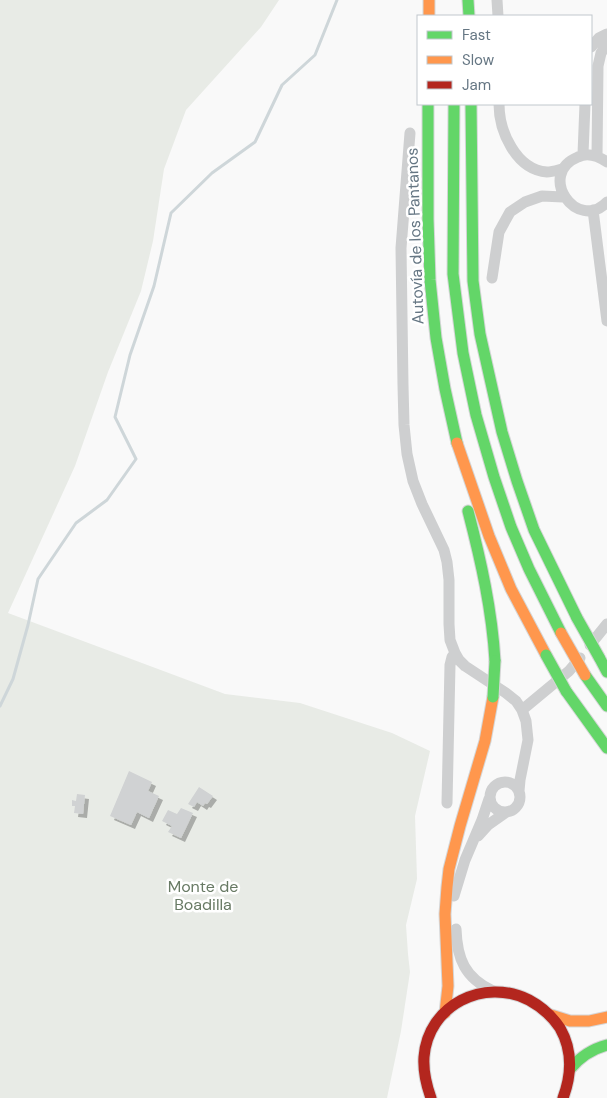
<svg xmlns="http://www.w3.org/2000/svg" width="607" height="1098" font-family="'DM Sans',sans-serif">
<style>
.green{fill:#e8ebe6}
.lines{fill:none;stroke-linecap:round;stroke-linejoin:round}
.stream{stroke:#ced6d9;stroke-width:3}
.building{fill:#d0d2d3;filter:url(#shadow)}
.fast-casing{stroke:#d5d6d7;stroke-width:13}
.slow-casing{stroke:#d5d6d7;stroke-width:13}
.jam-casing{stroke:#d5d6d7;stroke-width:13}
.street{stroke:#cecfd0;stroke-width:11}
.fast{stroke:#63d668;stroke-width:11}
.slow{stroke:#ff974d;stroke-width:11}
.jam{stroke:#b3261e;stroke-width:11}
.fast-bridge-casing{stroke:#d5d6d6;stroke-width:13;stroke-linecap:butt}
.slow-bridge-casing{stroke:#d5d6d6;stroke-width:13;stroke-linecap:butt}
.fast-bridge{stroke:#63d668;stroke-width:11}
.slow-bridge{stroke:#ff974d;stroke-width:11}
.labels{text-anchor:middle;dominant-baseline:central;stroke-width:5;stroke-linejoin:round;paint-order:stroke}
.street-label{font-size:16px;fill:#657683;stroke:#fff}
.park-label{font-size:16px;fill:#687a64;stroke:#fff}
</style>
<defs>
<filter id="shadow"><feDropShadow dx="4" dy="4" stdDeviation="0" flood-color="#0004"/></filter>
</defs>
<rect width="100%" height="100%" fill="#f9f9f9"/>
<path class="green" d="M0,0h279l-18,27 -75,83 -22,59 -11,72 -12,50 -33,81 -33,94 -67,147 217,81 75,9 92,30 38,18 -15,65 2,63 -11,46 2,29 2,18 -9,59 -14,67h-387z"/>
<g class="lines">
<path class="stream" d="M0,706l13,-27 15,-54 10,-46 38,-56 31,-23 29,-41 -21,-42 15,-62 24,-69 17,-73 41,-40 43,-31 27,-57 33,-30 22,-55"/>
</g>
<path class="building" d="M129,771l23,11 -4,9 11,5 -10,22 -12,-6 -6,13 -21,-9z
M199,787l14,9 -6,8 -2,-1 -2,3 -6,-4 -3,5 -6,-3z
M77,794l8,1 -2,19 -9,-1 1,-7h-3v-6l4,1z
M181,808l12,5 -12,25 -13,-6 4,-6 -10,-5 6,-11 9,4z"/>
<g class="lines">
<defs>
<path id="fast" d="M468,0l1,16
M428,104v115l2,61 6,58 9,51 12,54
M454,104l-1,170 10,79 13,62 18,62 17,50 18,42 32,64
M471,104l2,177 7,53 22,98 15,49 17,49 43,88
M468,511c13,50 24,99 27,150
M599,657l8,15
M585,675l22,31
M566,691l41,57
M571,1068c10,-12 21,-19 36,-23"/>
<path id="slow" d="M429,0v16
M457,443l32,93 22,53 35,66
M445,1013l3,-27 -3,-72 2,-27 2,-18 11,-43 25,-85 8,-44
M551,1015l19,6h19l18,-4"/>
<path id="jam" d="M431,1098c-5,-14 -8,-26 -7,-41 4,-52 60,-80 105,-57 13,7 23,16 31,28 13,23 12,46 3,70"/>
</defs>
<use href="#fast" class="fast-casing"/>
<use href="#slow" class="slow-casing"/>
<use href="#jam" class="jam-casing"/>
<path class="street" d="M497,0l1,16
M591,47l8,-9 8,-4
M499,104c0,27 17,66 48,68 5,0 11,-2 15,-3
M410,133l-9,115 2,137 1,40 3,29 6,27 9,23 22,46 3,12 2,18v44l1,16 5,13 4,7 6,6 41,27 10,8 6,9 4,11 2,19 -8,40 -1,11
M583,154l2,-50
M597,156l1,-90 3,-13 6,-9
M607,162c-9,-6 -19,-10 -29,-5 -42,17 -1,76 29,45
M593,210l14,111
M492,278l7,-46 11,-20 15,-10 17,-6 21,1
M590,645l17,-21
M522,710l47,-39 11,-13
M490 797a15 15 0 1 1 30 0a15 15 0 1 1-30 0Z
M447,803l3,-138 2,-8 3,-4
M478,836l10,-11 17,-12
M454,896l11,-36 17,-40 7,-21
M456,929c1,30 9,49 37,62"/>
<use href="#fast" class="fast"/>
<use href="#slow" class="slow"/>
<use href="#jam" class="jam"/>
<defs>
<path id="fast-bridge" d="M577,618l22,39
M546,655l20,36
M493,697l2,-36"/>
<path id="slow-bridge" d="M561,633l24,42"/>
</defs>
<use href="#fast-bridge" class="fast-bridge-casing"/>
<use href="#slow-bridge" class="slow-bridge-casing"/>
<use href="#fast-bridge" class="fast-bridge"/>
<use href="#slow-bridge" class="slow-bridge"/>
</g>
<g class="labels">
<g class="street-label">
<text transform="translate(415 236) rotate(-92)">Autovía de los Pantanos</text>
</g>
<g class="park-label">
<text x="203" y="886">Monte de<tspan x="203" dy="18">Boadilla</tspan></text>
</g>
</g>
<rect x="417" y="15" width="175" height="90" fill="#ffffff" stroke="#c1c8cd"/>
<rect x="427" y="31" width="25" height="8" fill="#63d668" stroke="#c1c8cd"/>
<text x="462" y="40" font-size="15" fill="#657683">Fast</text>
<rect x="427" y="56" width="25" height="8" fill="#ff974d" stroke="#c1c8cd"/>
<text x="462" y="65" font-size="15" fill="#657683">Slow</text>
<rect x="427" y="81" width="25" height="8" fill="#b3261e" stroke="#c1c8cd"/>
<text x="462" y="90" font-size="15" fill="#657683">Jam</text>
</svg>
